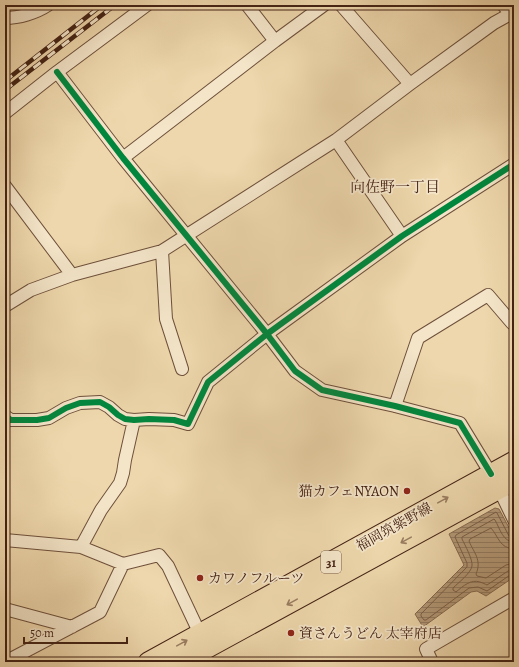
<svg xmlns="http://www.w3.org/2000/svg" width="519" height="667" font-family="Alegreya,'Noto Serif JP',serif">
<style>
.water{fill:url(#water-rules);stroke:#876a51}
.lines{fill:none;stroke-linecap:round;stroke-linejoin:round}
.shore{stroke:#7c5e47;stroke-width:1}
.minor-casing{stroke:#6e503b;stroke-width:14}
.tertiary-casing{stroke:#6e503b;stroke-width:17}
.primary-casing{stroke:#442315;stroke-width:21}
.minor{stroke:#f4e5c9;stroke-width:12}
.tertiary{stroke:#f4e5c9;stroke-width:15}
.primary{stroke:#eed7ac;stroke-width:19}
.rail-casing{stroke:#442315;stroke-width:4.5}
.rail{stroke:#f4e5c9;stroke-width:3;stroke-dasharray:9;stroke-linecap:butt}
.cycleway-casing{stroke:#f4e5c9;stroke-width:8}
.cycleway{stroke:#00873e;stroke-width:6}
.oneway{stroke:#997d60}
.poi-dot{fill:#8f2418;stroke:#f4e5c9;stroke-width:1.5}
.labels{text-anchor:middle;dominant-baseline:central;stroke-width:3.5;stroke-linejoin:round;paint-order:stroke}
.shield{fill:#f4e5c9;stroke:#795d4b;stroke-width:1}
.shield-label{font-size:13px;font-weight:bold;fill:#442315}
.poi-label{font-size:14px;fill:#442315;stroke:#f4e5c9;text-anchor:start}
.street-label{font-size:14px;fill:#442315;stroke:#f4e5c9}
.neighbourhood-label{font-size:15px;fill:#442315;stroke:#f4e5c9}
</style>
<defs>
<pattern id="water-rules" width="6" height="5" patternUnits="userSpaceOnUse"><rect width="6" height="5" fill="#b49a79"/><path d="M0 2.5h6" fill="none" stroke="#947d62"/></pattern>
</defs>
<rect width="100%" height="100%" fill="#eed7ac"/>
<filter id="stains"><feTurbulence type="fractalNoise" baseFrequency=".005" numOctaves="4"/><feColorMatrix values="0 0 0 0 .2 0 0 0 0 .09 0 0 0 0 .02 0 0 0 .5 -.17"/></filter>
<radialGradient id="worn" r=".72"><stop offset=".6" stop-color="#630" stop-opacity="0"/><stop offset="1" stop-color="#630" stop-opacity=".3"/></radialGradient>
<path class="water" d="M495,508l4,1 15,28v40l-28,19 -9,-5 -6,1 -48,35 -8,-13 49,-49 -15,-31z"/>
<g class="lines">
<path class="shore" d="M514,537h-3l-2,-1 -12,-23 -1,-1 -40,23 -1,2 12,26v4l-46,47v2l3,4h2l43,-32 9,-1 9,4 23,-16 4,-1
M514,542c-11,0 -14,-13 -19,-22l-1,-1 -32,18v2c3,6 11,21 10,27 -1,7 -14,17 -19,22v2l3,2c7,-6 15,-13 24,-10 3,1 5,2 7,3l21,-14 6,-2
M514,549c-15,-1 -15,-12 -23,-21l-21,11 -1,2c5,12 13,19 7,33l1,2 9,2 20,-13 8,-2"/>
<defs>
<path id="minor" d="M247,5l28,36
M341,5l69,79
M5,18c14,0 31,-5 43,-13
M57,72l66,86 144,176 28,37 27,19 73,16 65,17 31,51
M5,113l52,-41 90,-67
M336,140l66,96
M123,158l152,-117 49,-36
M5,186l67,89
M162,251l4,68 16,50
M5,306l26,-16 41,-15 90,-24 174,-111 74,-56 84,-61 20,-11
M395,406l23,-68 70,-43 24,28 2,-1
M5,416l6,4h26l12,-2 17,-10 14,-5 20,-1 9,5 9,8 7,4 9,1 15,-1 25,1 14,4 20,-42 59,-48 135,-98 112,-72
M499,489l15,31
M5,540l76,7 42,17 36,-9 9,11 32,68
M81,547l20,-37 19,-27 3,-10 2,-13 9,-40
M5,609l67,18
M5,662l95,-50 23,-48
M432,662l-6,-13 88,-51"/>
<path id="tertiary" d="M505,5l9,10"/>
<path id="primary" d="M148,662l366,-201
M182,662l332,-181"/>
</defs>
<use href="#minor" class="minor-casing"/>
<use href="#tertiary" class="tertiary-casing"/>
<use href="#primary" class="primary-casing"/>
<use href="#minor" class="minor"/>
<use href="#tertiary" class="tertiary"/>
<use href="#primary" class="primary"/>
<defs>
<path id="rail" d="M5,81l97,-76
M5,90l110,-85"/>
</defs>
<use href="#rail" class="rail-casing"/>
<use href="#rail" class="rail"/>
<defs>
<path id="cycleway" d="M57,72l66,86 144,176 28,37 27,19 73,16 65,17 31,51
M5,416l6,4h26l12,-2 17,-10 14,-5 20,-1 9,5 9,8 7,4 9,1 15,-1 25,1 14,4 20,-42 59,-48 135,-98 112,-72"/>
</defs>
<use href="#cycleway" class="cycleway-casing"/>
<use href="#cycleway" class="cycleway"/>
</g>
<defs><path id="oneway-shaft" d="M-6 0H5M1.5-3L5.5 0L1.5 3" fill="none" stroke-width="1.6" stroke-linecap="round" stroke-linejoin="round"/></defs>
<g class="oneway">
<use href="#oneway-shaft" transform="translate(443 500) rotate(-29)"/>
<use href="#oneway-shaft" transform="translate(406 540) rotate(151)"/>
<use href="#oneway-shaft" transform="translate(292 602) rotate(151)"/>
<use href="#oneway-shaft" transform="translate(182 643) rotate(-29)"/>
</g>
<g class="poi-dot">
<circle cx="407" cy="491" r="4"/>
<circle cx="200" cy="578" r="4"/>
<circle cx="291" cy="633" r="4"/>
</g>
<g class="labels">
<rect class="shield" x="321" y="551" width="20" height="22" rx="3"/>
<g class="shield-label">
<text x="331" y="562">31</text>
</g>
<g class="poi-label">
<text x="399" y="491" text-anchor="end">猫カフェNYAON</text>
<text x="208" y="578">カワノフルーツ</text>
<text x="299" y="633">資さんうどん 太宰府店</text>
</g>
<g class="street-label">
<text transform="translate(394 527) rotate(-29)">福岡筑紫野線</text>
</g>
<g class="neighbourhood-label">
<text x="395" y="187">向佐野一丁目</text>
</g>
</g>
<rect width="519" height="667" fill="none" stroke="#eed7ac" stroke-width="20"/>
<rect x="6" y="6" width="507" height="655" fill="none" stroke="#442315" stroke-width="2"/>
<rect x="10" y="10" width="499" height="647" fill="none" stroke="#442315"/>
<path d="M24 637v6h103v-6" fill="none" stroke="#442315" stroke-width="2"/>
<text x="30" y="637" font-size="12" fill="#442315" stroke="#f4e5c9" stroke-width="3" paint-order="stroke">50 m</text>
<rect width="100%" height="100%" filter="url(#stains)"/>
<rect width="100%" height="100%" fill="url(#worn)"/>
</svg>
